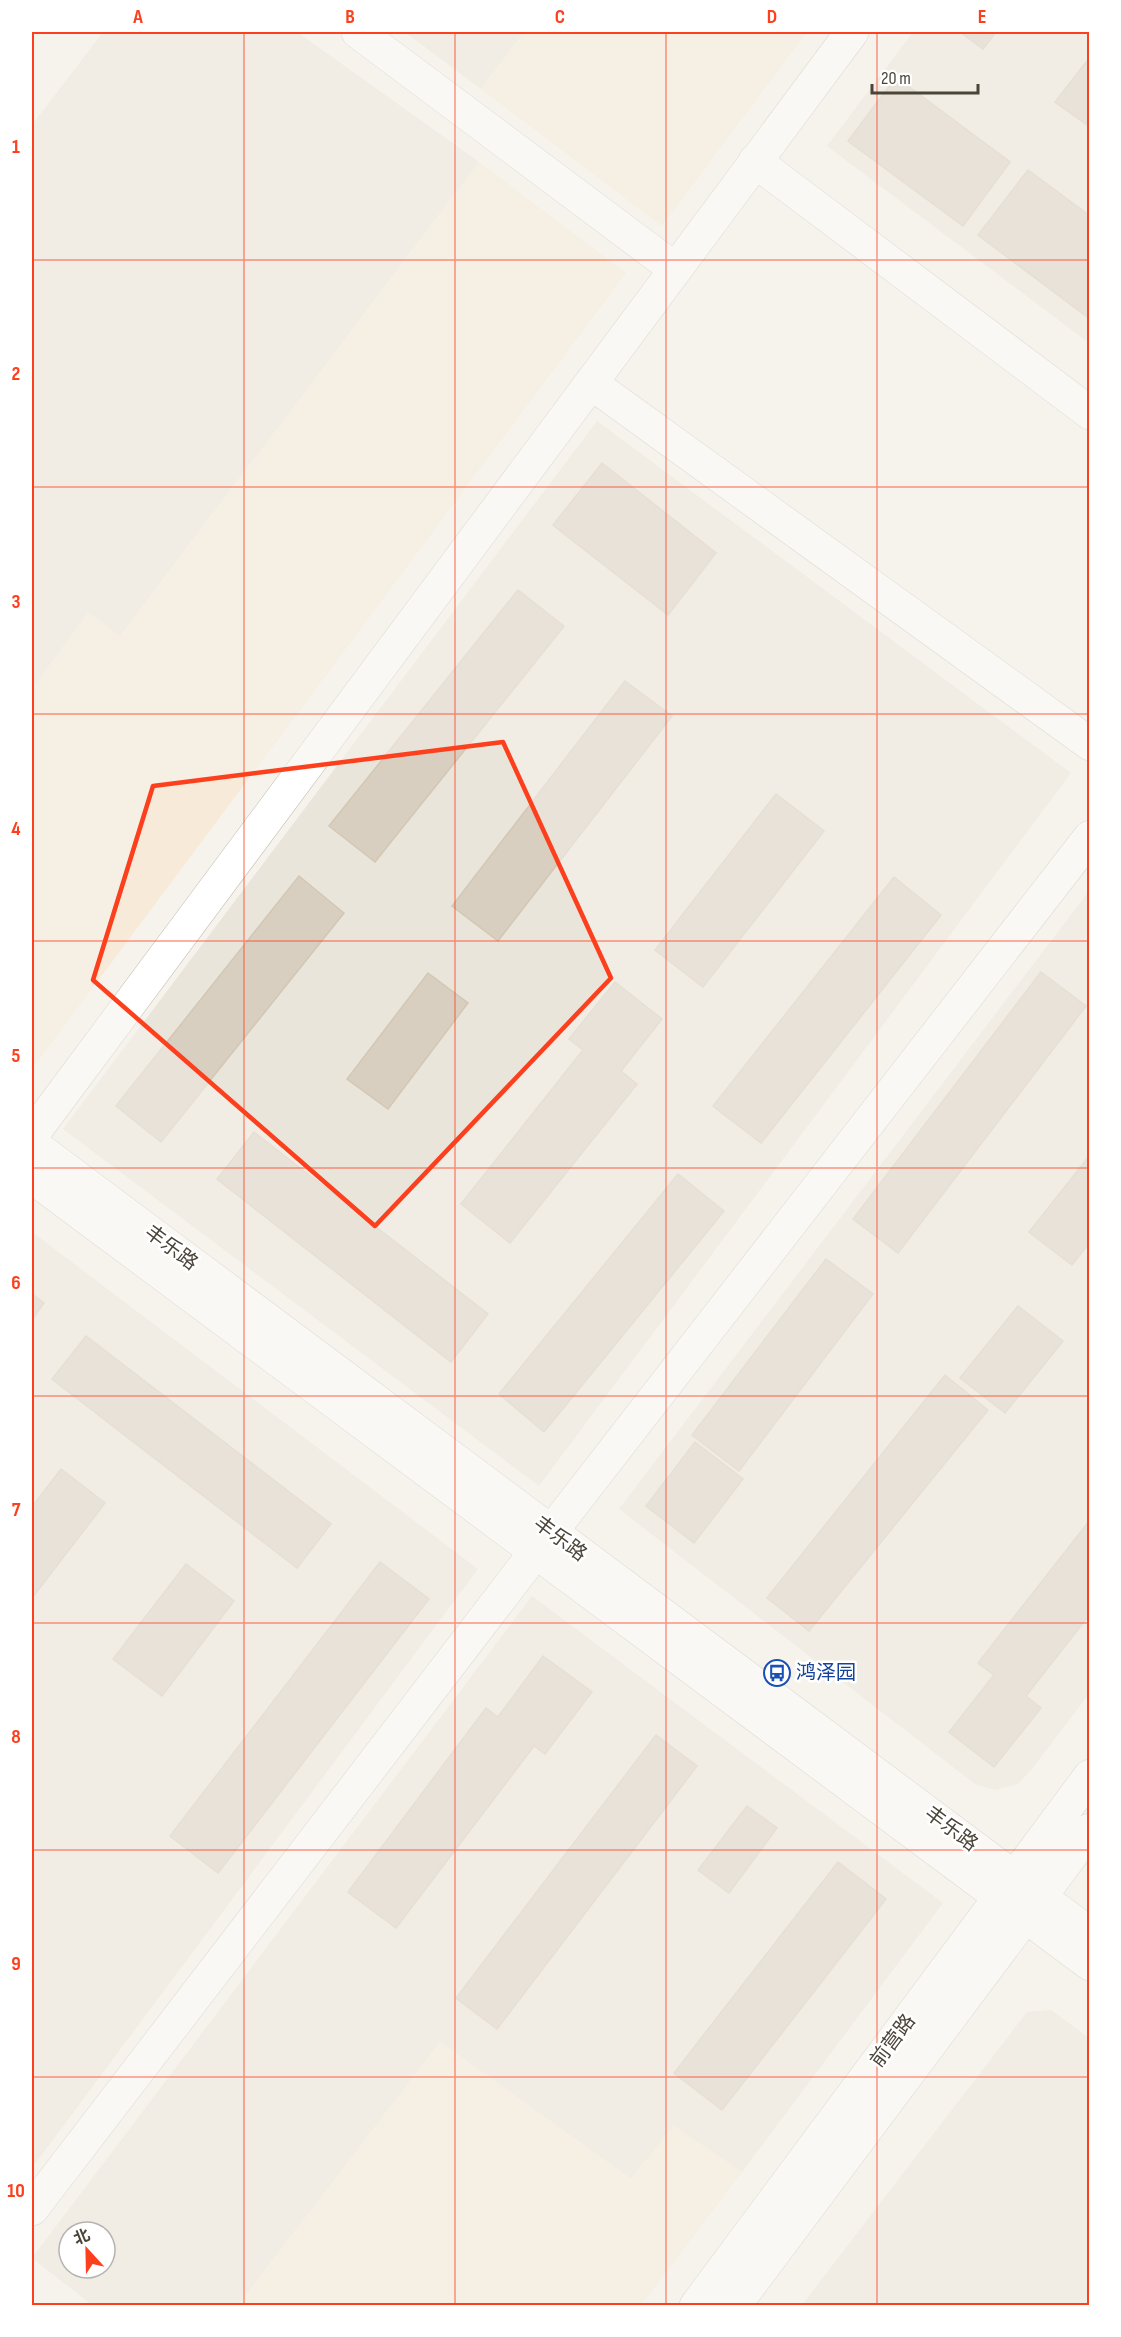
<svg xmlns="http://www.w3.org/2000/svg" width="1121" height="2337" font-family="'Sofia Sans Condensed','Noto Sans SC',sans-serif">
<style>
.residential{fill:#eae5da;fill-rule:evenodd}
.commercial{fill:#f7ead8}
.building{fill:#d8cfc1;stroke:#d3c7b4;stroke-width:1.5}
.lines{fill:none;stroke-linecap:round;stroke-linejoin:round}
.minor-casing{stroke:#c2bbae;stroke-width:34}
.minor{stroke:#fff;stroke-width:33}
.marked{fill:none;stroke:#fc3f1d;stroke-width:4.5;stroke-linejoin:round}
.grid{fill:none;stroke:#fc3f1d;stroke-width:1.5;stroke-opacity:0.55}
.labels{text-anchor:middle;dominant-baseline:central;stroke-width:5;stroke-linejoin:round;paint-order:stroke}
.street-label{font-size:20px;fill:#4b4439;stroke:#fff}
.transit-label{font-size:20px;fill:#164399;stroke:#fff;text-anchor:start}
.neatline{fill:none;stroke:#fc3f1d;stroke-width:2}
.grid-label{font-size:20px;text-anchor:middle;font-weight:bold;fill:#fc3f1d}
</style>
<rect width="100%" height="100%" fill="#f6f3ec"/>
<path class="residential" d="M103,32h194l182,130 -360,475 -31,-24 -56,76v-564z
M405,32h119l-43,57z
M913,32h176v311l-262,-197z
M597,421l474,352 -532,713 -476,-357z
M1089,891v803l-58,76 -13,14 -23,6 -20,-6 -356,-275z
M32,1232l446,337 -446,599z
M532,1596l411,307 -201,269 -68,-46 -43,53 -191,-137 -202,263h-146l-60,-47zM69,2232h36v36h-36z
M1051,2010l38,28v267h-287l225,-293z"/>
<path class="commercial" d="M524,32h283l-145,194 -181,-137z
M479,162l147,111 -594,796v-380l57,-77 31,24z
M440,2042l190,137 44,-53 68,46 -101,133h-403z"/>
<path class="building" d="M960,32h36l-13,17z
M1090,57v70l-35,-25z
M896,77l114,85 -47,64 -115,-85z
M1028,170l62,46v103l-112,-84z
M602,463l114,90 -48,62 -115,-90z
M518,590l46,36 -189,236 -46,-36z
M625,681l47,35 -174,225 -46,-35z
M776,794l48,37 -121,156 -48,-37z
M299,876l45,37 -183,229 -45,-36z
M894,877l47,38 -180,228 -48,-37z
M1041,972l45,34 -188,247 -45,-34z
M428,973l40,30 -80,106 -41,-30z
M615,982l47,37 -41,52 16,13 -127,159 -49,-39 122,-154 -14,-11z
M254,1132l234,182 -37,48 -234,-183z
M1090,1155v87l-18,23 -43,-33z
M678,1174l46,37 -180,221 -45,-38z
M826,1259l47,35 -134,177 -47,-36z
M32,1294l12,9 -12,17z
M1018,1306l45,35 -58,72 -45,-35z
M86,1336l245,188 -34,44 -245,-189z
M945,1375l43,35 -179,221 -42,-33z
M695,1442l48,37 -49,64 -48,-37z
M61,1469l44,34 -73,95v-91z
M1090,1520v94l-64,82 15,12 -47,59 -45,-35 45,-57 -16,-12z
M380,1562l49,37 -211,274 -48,-37z
M186,1564l48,37 -72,95 -49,-37z
M543,1656l49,36 -47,62 -11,-8 -138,182 -48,-36 138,-184 12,9z
M656,1735l41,31 -200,263 -41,-31z
M747,1806l30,22 -48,65 -31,-23z
M838,1862l48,37 -164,211 -48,-37z"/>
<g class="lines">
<defs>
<path id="minor" d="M358,32l317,237
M755,161l335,252
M591,383l499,361
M32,1135l820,-1103
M32,1144l1058,790
M32,1177l1058,787
M32,2209l519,-677 539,-695
M696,2306l394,-530
M734,2306l356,-476"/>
</defs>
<use href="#minor" class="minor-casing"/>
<use href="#minor" class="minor"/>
</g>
<path d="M0 0H1121V2337H0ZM503,742l108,236 -236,248 -282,-246 60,-194z" fill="#f6f3ec" fill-opacity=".55" fill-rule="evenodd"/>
<path class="marked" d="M503,742l108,236 -236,248 -282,-246 60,-194z"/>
<path class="grid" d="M244,32v2274M455,32v2274M666,32v2274M877,32v2274M32,260h1058M32,487h1058M32,714h1058M32,941h1058M32,1168h1058M32,1396h1058M32,1623h1058M32,1850h1058M32,2077h1058"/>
<defs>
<symbol id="bus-ring" viewBox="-11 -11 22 22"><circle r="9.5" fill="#fff" stroke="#1a4fb4" stroke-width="1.5"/><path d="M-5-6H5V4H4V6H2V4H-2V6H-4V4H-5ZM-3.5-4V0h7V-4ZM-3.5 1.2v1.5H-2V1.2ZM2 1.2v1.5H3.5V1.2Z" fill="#1a4fb4"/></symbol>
</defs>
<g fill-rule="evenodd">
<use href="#bus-ring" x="762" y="1658" width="30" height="30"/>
</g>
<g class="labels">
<g class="street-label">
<text transform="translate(171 1248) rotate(37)">丰乐路</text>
<text transform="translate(560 1539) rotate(37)">丰乐路</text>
<text transform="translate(951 1829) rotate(37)">丰乐路</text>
<text transform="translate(893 2041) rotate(-53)">前营路</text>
</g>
<g class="transit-label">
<text x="796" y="1673">鸿泽园</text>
</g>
</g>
<rect width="1121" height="2337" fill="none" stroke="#ffffff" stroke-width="66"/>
<g transform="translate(87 2250) rotate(338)"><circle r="28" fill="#ffffff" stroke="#b7b4b0" stroke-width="1.5"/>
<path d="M0-4.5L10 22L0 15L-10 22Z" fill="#fc3f1d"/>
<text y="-9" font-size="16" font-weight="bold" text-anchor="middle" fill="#4b4439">北</text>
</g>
<path d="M872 84v9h106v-9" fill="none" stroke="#4b4439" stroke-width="3"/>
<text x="881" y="84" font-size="18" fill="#4b4439" stroke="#ffffff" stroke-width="4.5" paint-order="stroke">20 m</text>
<rect x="33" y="33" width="1055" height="2271" class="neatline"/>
<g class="grid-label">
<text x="138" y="23">A</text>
<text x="350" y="23">B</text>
<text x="560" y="23">C</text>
<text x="772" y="23">D</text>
<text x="982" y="23">E</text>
<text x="16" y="153">1</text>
<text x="16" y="380">2</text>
<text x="16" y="608">3</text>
<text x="16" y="835">4</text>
<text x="16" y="1062">5</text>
<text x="16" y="1289">6</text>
<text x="16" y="1516">7</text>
<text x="16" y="1743">8</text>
<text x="16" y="1970">9</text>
<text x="16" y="2197">10</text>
</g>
</svg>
